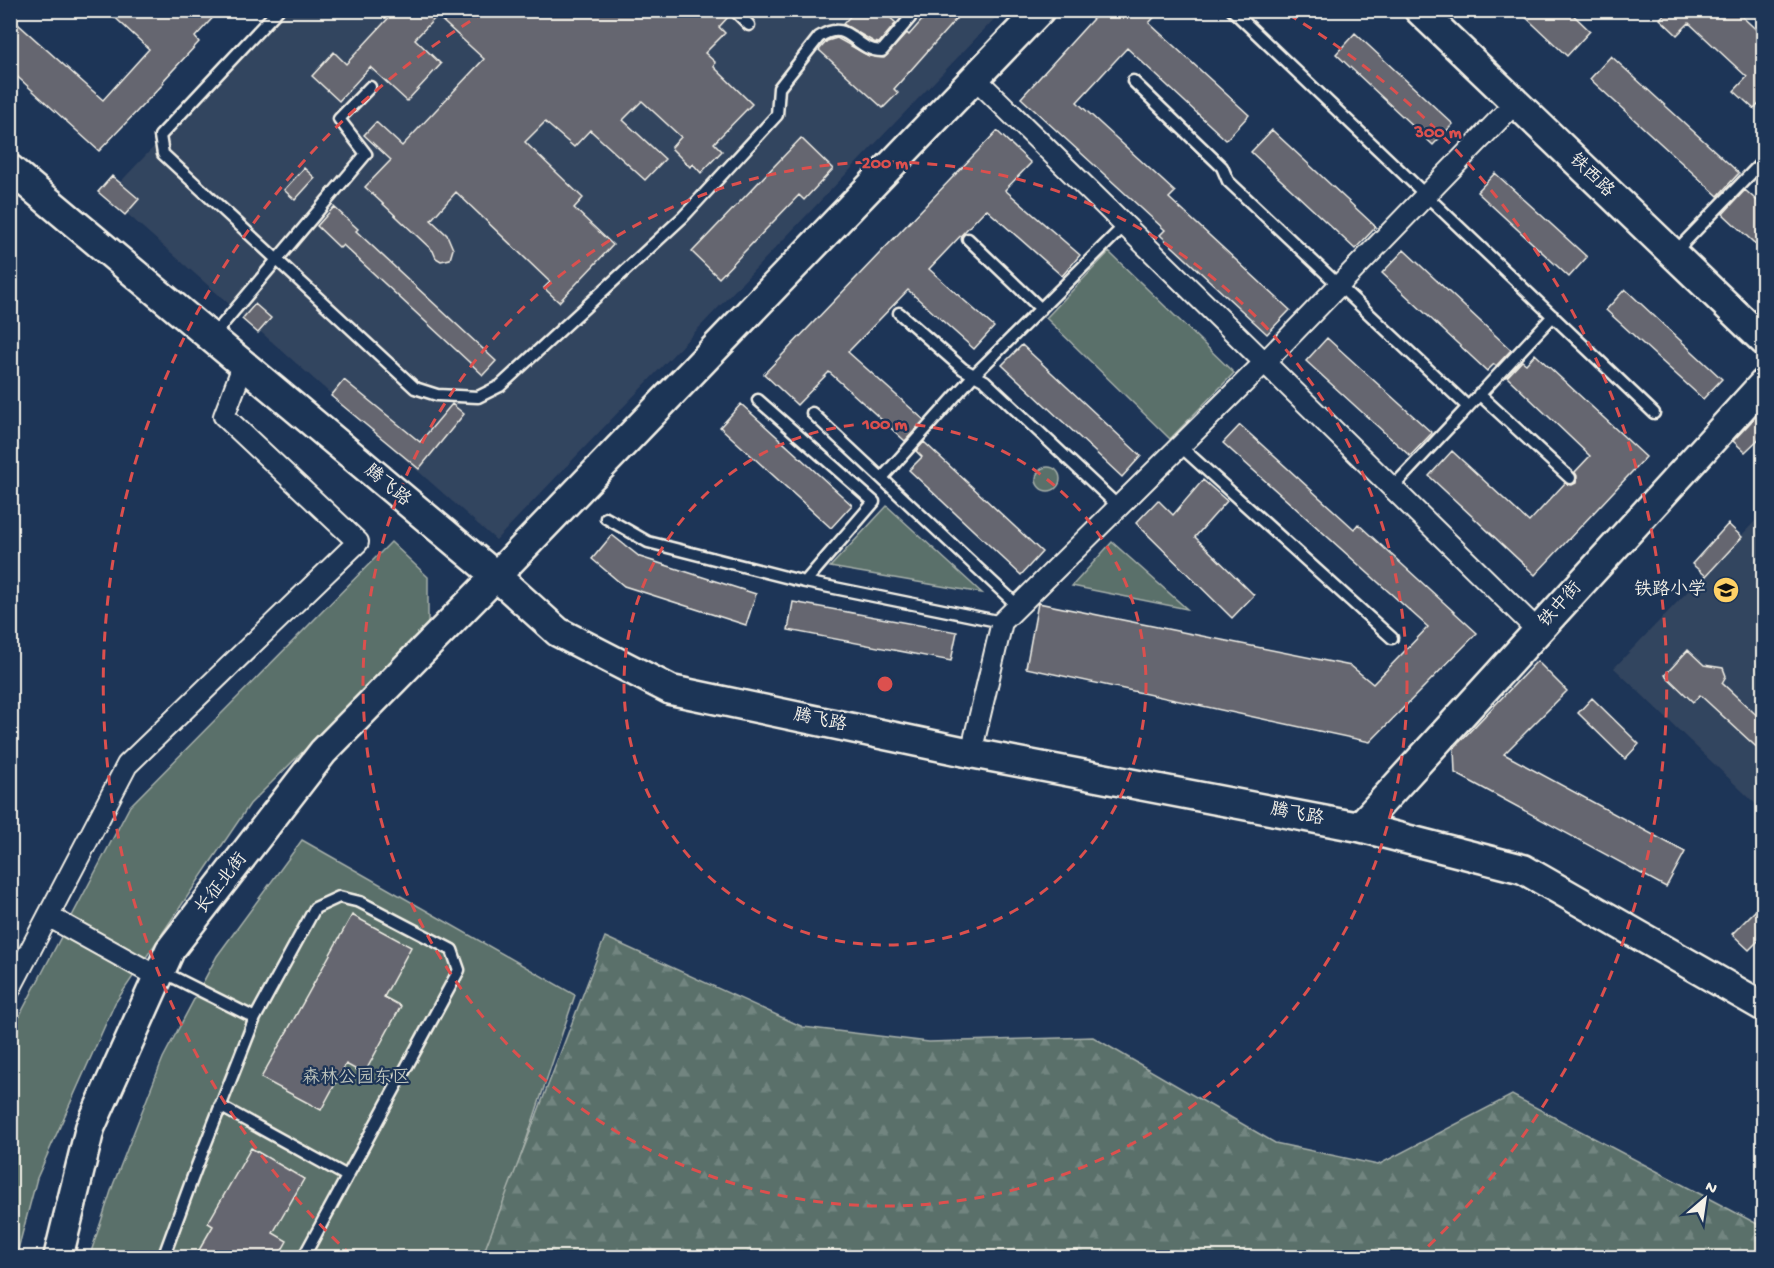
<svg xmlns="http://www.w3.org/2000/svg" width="1774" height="1268" font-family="'Gochi Hand','LXGW WenKai TC',sans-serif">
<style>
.built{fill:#33445e}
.green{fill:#5a706b;stroke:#a7b0aa;stroke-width:1.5}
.forest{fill:url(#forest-firs);stroke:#a7b0aa;stroke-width:1.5}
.building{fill:#65666f;stroke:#f4f1e8;stroke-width:1.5}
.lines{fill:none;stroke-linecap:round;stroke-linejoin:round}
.lane-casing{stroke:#f4f1e8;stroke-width:15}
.street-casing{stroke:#f4f1e8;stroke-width:24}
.secondary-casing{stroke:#f4f1e8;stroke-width:33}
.lane{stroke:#1d3557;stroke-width:10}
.street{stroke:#1d3557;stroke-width:20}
.secondary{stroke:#1d3557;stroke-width:28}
.ring{fill:none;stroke:#dc504e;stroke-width:3;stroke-dasharray:10 8}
.labels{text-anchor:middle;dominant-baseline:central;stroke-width:4.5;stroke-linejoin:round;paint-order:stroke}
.street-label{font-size:18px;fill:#f4f1e8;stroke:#1d3557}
.poi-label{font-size:18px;fill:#f4f1e8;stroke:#1d3557;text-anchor:end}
.park-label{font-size:18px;fill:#bec4bc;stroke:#1d3557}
.centre{fill:#dc504e;stroke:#1d3557;stroke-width:3}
.ring-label{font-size:18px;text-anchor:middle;font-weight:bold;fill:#dc504e;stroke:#1d3557;stroke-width:4.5;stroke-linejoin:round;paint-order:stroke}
</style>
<defs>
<pattern id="forest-firs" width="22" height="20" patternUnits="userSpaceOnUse" patternTransform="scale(1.5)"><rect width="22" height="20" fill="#5a706b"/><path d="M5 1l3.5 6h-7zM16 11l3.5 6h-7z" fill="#728580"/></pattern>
</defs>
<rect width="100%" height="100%" fill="#1d3557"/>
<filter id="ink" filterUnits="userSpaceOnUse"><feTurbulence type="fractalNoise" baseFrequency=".0167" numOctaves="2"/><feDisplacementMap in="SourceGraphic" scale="12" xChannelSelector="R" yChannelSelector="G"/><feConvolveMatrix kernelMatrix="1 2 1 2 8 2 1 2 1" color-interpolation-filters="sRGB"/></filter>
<g filter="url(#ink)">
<path class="built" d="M283,11h719l-506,529 -389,-344z
M1763,513v298l-149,-143z"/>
<path class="green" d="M1109,252l125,121 -64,66 -124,-121z
M1036 479a12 12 0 1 1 24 0a12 12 0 1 1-24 0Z
M887,506l95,87 -152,-26z
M391,542l37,35v50l-178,177 -135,199 -78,175 -21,79 -5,1v-226l119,-226z
M1112,542l75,67 -115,-23z
M302,840l273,155 -88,262 -398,1 24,-73 50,-127 54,-102z"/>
<path class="forest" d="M605,937l198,90 126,15 164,-5 182,106 103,22 134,-70 251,132v30h-1281z"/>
<path class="building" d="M107,10h113l-25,27 4,5 -36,39 1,2 -65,68 -89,-81v-53l93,83 46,-51z
M396,10h331l2,6 -10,11 6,6 -20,20 10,9 -1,5 38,37 -38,39 8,8 -21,22 -8,-9 -3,3 -19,-19 10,-11 -39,-36 -19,19 42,39 -20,21 -55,-50 -16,17 -29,-25 -20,20 58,56 -9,10 39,37 -54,57 -15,-14 6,-6 -94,-90 -25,28 16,15 6,14 -3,10 -9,2 -5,-3 -3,-7 -68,-64 26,-27 -27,-25 12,-13 26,24 82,-87 -47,-43 -22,23 26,25 -34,37 -37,-34 -31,34 -27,-25 22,-24 12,12z
M856,10h26l14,13 -17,20 -5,-1 -31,-18z
M931,10h33l-70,79 4,4 -15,15 -64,-58 8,-9 10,-3 32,18 15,2 23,-25 2,2z
M1101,10h60l-12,13 100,92 -23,25 -99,-92 -50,54 98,90 -6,6 121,112 -23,24 -107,-99 5,-5 -144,-132z
M1518,10h50l22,21 -23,25z
M1668,10h67l29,27v62l-10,10 -20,-18 13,-14 -58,-54 -12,12 -17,-16z
M1355,33l98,91 -20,21 -97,-91z
M1611,56l128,117 -21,23 -128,-117z
M1272,130l104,97 -21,22 -104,-97z
M997,131l34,32 -26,27 75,65 -18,21 -76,-67 -57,60 65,58 -20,22 -66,-59 -60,62 76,68 -19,21 -76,-69 -32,33 -33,-31z
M801,138l32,31 -29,31 -5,-5 -80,83 -27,-26z
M304,168l11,10 -20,22 -11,-10z
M1495,173l92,84 -18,20 -92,-85z
M112,176l27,23 -14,16 -27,-23z
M1745,190l19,17v45l-41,-38z
M334,207l24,22 -2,2 140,130 -13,14 -140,-130 -3,3 -23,-22z
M1404,250l107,100 -15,16 -2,-2 -7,7 -105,-98z
M1625,289l97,90 -19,20 -97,-89z
M255,304l16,14 -13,15 -16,-14z
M1327,338l105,95 -22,23 -104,-95z
M1022,345l119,111 -19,21 -120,-112z
M1535,354l111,103 -111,118 -106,-99 23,-25 77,71 36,-39 7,2 4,-2 1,-7 -2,-4 15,-16 -83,-79 15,-16 4,3z
M344,380l76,62 32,-38 12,10 -45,55 -88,-73z
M741,404l111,101 -21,23 -111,-101z
M1764,408v26l-19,18 -12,-11z
M1240,425l114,104 4,-5 119,109 -107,109 -344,-74 12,-65 313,63 22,18 55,-57 -205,-184z
M924,442l118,110 -21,23 -112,-105 13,-13 -6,-6z
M1203,480l24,21 -32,36 59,58 -22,23 -96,-95 22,-23 15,15z
M1728,524l14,13 -36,39 -14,-12z
M612,535l28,22 116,37 -10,31 -122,-39 -32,-27z
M793,602l164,30 -6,29 -163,-31z
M1688,650l16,15 19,3 3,8 -4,7 42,39v32l-64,-59 -7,7 -28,-27z
M1537,661l30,30 -63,63 181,98 -19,35 -211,-114 -1,-25z
M1592,698l47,46 -14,15 -47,-46z
M1764,902v33l-15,15 -17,-16z
M352,915l59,32 -27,50 17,9 -37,68 -18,-10 -25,46 -60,-32z
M251,1148l53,31 -31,54 14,8 -9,16h-83l18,-31 -5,-3z"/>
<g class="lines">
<defs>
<path id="lane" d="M278,10l-118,126 3,18 252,234 22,7 41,2 22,-11 183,-169 94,-102 2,-27 40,-51c31,-20 34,14 63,14l28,-33 -1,-8
M734,10l15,15
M1232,10l422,403
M1133,81l89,86 6,14 240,226 85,-91
M968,239l73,70
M1673,254l91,-94
M899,313l64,56 22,12 134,126
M211,338l155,-184 -27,-35 31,-32
M1479,394l91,84
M758,400l116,102 -69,80
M812,413l206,193
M1180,446l212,192
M882,478l92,-103 150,-149
M1392,488l76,-81
M606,518l42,24 157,40 197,40
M161,971l94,47
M220,1106l127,70
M163,1258l32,-87 60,-153 60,-110 24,-11 21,5 92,48 7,20 -156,288"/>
<path id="street" d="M975,78l563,553
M971,753l31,-131 262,-259 251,-260
M48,916l110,61
M10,989l117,-224 231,-223 -134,-126 19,-50"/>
<path id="secondary" d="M1419,10l345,331
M10,169l486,407 62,56 113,58 300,63 388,74 164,42 241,138
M1359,827l405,-444
M58,1258l32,-130 80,-178 153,-198 173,-176 544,-566"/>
</defs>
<use href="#lane" class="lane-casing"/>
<use href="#street" class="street-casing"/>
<use href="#secondary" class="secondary-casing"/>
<use href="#lane" class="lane"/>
<use href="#street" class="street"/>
<use href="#secondary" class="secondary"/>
</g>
</g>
<g class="ring">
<circle cx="885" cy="684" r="261"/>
<circle cx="885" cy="684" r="522"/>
<path d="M352 1256A782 782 0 0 1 482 14M1288 14A782 782 0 0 1 1418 1256"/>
</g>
<defs>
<symbol id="school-disc" viewBox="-11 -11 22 22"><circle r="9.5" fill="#ffd166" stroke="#1d3557"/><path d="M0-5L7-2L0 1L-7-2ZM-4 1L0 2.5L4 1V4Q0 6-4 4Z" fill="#111"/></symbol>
</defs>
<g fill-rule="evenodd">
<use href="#school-disc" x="1711" y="575" width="30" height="30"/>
</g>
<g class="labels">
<g class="street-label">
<text transform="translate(1591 176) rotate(44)">铁西路</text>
<text transform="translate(387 486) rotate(40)">腾飞路</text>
<text transform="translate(1561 605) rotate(-48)">铁中街</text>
<text transform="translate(820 721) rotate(12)">腾飞路</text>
<text transform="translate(1297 815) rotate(11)">腾飞路</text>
<text transform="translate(222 884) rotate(-52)">长征北街</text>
</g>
<g class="poi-label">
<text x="1706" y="590">铁路小学</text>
</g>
<g class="park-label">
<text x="356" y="1078">森林公园东区</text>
</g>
</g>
<circle cx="885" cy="684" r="9" class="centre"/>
<g class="ring-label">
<text x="1438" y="137">300 m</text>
<text x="885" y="168">200 m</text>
<text x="885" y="429">100 m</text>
</g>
<rect width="1774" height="1268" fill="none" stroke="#1d3557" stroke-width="36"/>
<rect x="18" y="18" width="1738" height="1232" fill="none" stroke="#f4f1e8" stroke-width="2" filter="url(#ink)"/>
<g transform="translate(1705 1199) rotate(29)" stroke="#1d3557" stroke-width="4.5" paint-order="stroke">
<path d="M0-4.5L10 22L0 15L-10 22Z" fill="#f4f1e8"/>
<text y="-9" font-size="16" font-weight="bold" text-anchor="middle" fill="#f4f1e8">N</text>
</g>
</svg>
